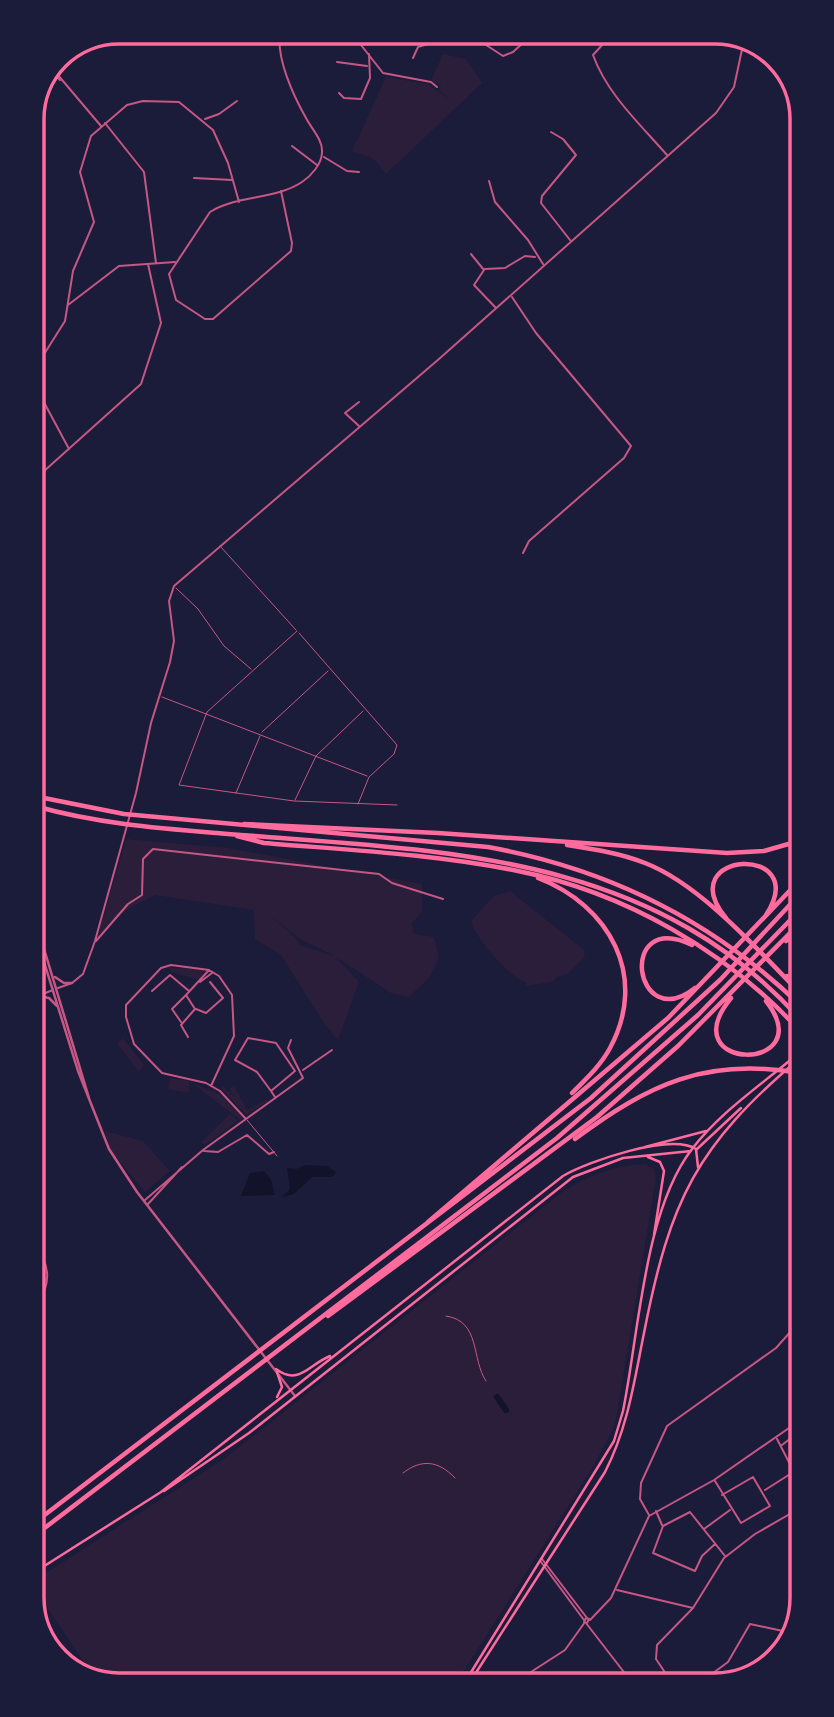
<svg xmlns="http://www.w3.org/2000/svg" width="834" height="1717" font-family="Inter,sans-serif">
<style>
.green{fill:#2a1e3b;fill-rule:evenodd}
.water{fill:#12122b}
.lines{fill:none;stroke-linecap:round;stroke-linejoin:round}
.river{stroke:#12122b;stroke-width:6}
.service{stroke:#c65784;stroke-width:1}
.minor{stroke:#c65784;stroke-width:2}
.tertiary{stroke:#c65784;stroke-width:2.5}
.secondary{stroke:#ff6b9d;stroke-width:2.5}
.motorway{stroke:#ff6b9d;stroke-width:4.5}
.rim{fill:none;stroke:#ff6b9d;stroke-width:3.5}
</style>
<rect width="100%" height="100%" fill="#1b1b3a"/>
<path class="green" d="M443,54l23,5 16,24 -96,91 -12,-15 -22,-8 34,-74 42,7 28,20 -18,-14 3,-4 -10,-6z
M126,839l102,9 194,36v28l-10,11 2,11 20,3 5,21 -10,20 -20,19 -18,-4 -55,-36 23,25 -21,58 -14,-17 -43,-68 -26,-16 -1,-29 -99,-15 -27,14 -30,27zM268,914l32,25 35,17 -35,-11 -5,-8z
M510,891l74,59 1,7 -19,18 -9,2 -5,5 -26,4v-4c-16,-4 -51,-44 -55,-61l23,-25z
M169,968l35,1 -3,11 -30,-8z
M123,1038l21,27 -5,7 -22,-29z
M170,1078l19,3v12l-21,-4z
M192,1083l28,11 23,24 -3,2z
M223,1086l12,11 -6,-8 5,-3 13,24 20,-11v3l-21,13 -25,-27z
M230,1114l8,7 -33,24 -4,-3z
M105,1131l38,10 27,30 -25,21 -35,-42z
M645,1164l9,5 2,10 -41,246 -22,42 -136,215 -345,3 -17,-6 -57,-85v-16l186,-119 338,-267c26,-16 53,-27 83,-28z"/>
<path class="water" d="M305,1165l22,1 9,6 -4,5h-20l-18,17 -12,3 8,-8 -3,-21 10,1z
M264,1171l7,9 4,15 -34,1 9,-23z"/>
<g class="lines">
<path class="river" d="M497,1397l9,13"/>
<path class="service" d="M220,546l76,84
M176,588l22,21 26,37 27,23
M297,631l-90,81 -28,73 115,16 103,4
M299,633l98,112 -3,9 -25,23 -11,27
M162,697l205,79
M262,732l66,-61
M236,793l24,-57
M295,800l21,-44 47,-45
M247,1120l30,36
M446,1316c35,5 25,43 40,65
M403,1473c18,-14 35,-13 52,5"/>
<path class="minor" d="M194,32v3
M280,32c-4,26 13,63 26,86 5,10 17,22 16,34 0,12 -11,24 -20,30 -27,18 -65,13 -92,30l-41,62 7,26 29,19h8l78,-68 1,-8 -11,-52
M449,32l9,3 7,-3
M466,32l37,24 10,-4 22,-20
M614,32l-21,23c14,39 47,69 74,100
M280,38l71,1 10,6 22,28 48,9 6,5
M413,58l5,-11 10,-3 6,-12
M337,62l30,4
M54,65l5,11
M52,68l49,58
M51,71l9,9
M339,93l5,5 17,1 9,-21 -1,-24
M205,119l14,-5 18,-13
M105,123l39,49 12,91
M551,132l12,7 13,16 -34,41 -1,7 29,37
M292,146l25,19
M324,157l23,14 12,1
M194,178l38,2
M489,181l6,21 33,38 15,24
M471,254l13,16 -10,15 21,22
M485,269l20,-1 20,-12 10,1
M512,297l24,36 95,113 -7,12 -95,83 -6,12
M68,305l51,-39 56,-4
M359,402l-14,11 14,13
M69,449l-30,-56 -1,-14 3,-20 24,-38 8,-50 21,-49 -14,-50 11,-36 36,-31 16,-4 36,1 34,28 15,33 11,39
M33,481l108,-97 20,-61 -13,-59
M96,941l32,-37 14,-9 1,-36 10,-10 226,25 13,9 51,16
M200,982l12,-9
M58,988l14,-5 11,-9 12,-33 41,-148 15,-70 19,-61 4,-21 -5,-40 5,-15 265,-227 277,-246 18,-26 10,-47
M152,991l18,-16 19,16
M35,997l18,-7
M196,1009l10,4 17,-15 -13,-16
M181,1022l-9,-13 14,-14
M188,1037l-7,-12 14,-16 -9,-14 23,-25
M303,1070l29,-20
M211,1086l23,-50 -2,-41 -13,-19 -10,-6 -38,-5 -10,3 -35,37v12l8,27 28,29 44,10 14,8 25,27
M271,1091l-14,-19 -22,-12 13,-22 28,5 19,28 -24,20 4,6
M204,1151l14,1 29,-17 22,19 5,-2
M145,1200l58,-50 100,-72 -15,-30 3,-8
M148,1204l34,-37
M36,1239c11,26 18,41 1,65
M777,1439l15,29h10
M782,1445l13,-10 7,2
M715,1481l26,42 29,-17 -17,-29 -31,18
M765,1490l30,-19
M656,1511l6,14
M649,1515l-9,-16 1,-16 26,-57 109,-78 25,-28
M704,1529l26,-19
M715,1544l-13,12 -7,15 -42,-18 10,-27 27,-14 35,44
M542,1559l45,59
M541,1562l43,58
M617,1590l76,18
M586,1618l3,1 -2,4 -3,-1z
M590,1620l21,-22 38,-82 65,-36 88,-61
M586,1623l44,57
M46,1642l9,5 3,10
M705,1679l23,-17 22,-38 42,9
M670,1680l-14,-21 1,-14 36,-37 31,-50 31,-24 47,-27
M517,1681l48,-31 20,-28"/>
<path class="tertiary" d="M35,919l54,179
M35,933l43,138 31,78 28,43 158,204
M55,977l9,6h8
M39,996l10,2 8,8"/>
<path class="secondary" d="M645,1147l61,-16
M697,1149l44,-41
M648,1157l12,5 4,9 -10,64
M276,1369c23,17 32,-4 54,-13
M277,1372l5,15 -5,10
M164,1491l85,-58 324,-256 50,-19 68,-7
M38,1570l123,-78 402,-316c26,-15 107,-43 133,-27l2,18
M465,1682l149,-241 9,-30c16,-78 21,-200 69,-262 29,-38 72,-66 108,-97
M470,1682l135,-210c23,-45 29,-90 39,-139 26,-133 52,-187 156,-275"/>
<path class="motorway" d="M34,796l90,18 364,33c121,22 224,73 312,158
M35,806c59,17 121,22 182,27 211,18 429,14 583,186
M244,824l194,9 289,20 37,-2 35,-10
M237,836l27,7c84,7 171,11 254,28 106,21 209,80 282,160
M567,845c26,4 53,8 78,18 55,21 114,88 155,130
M538,878c71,27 111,98 72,170 -9,17 -24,31 -38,45
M726,918c-56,-68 87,-75 40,-3
M786,941l14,-10
M692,945c-76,-36 -58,91 3,43
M787,976l13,9
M731,998c-61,75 91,75 35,3
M575,1139c74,-55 131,-82 225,-66
M428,1222l240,-204 131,-137
M328,1316l269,-199 81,-71 122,-123
M38,1520l553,-422 129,-118 79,-85
M38,1533l519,-395 141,-123 102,-105"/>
</g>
<path d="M0 0H834V1717H0ZM119 44H715A75 75 0 0 1 790 119V1598A75 75 0 0 1 715 1673H119A75 75 0 0 1 44 1598V119A75 75 0 0 1 119 44Z" fill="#1b1b3a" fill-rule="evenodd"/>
<path class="rim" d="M119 44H715A75 75 0 0 1 790 119V1598A75 75 0 0 1 715 1673H119A75 75 0 0 1 44 1598V119A75 75 0 0 1 119 44Z"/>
</svg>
